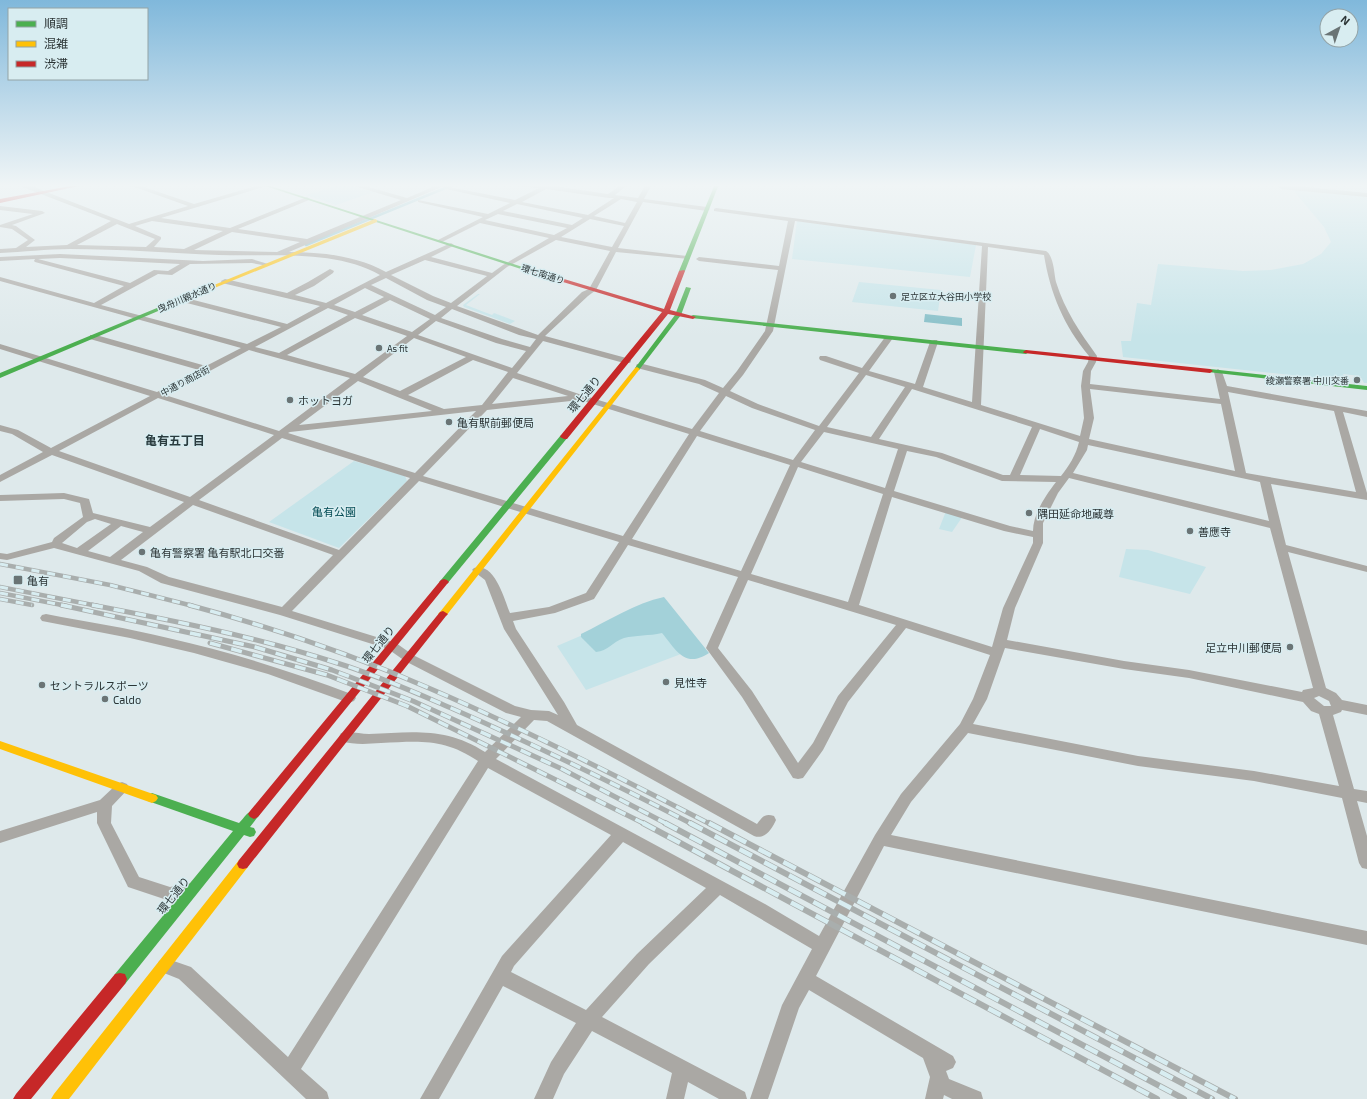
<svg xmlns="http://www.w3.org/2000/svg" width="1367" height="1099" font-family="'Exo 2','Noto Sans JP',sans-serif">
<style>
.green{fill:#c6e4e9}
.forest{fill:#a3d1d9}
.water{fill:#85bec7}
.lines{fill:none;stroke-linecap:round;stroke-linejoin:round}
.stream{stroke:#85bec7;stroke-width:2.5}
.street{fill:#aaa8a4;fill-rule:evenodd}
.fast{fill:#4caf50;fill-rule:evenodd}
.slow{fill:#ffc107;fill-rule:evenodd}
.jam{fill:#c62828;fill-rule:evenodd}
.rail-far2-casing{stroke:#a9aead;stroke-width:4.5}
.rail-far1-casing{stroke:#a9aead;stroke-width:5}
.rail-casing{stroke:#a9aead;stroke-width:6}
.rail-far2{stroke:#d8edf1;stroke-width:3;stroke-dasharray:8;stroke-linecap:butt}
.rail-far1{stroke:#d8edf1;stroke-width:3.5;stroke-dasharray:11;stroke-linecap:butt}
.rail{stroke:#d8edf1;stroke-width:4.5;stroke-dasharray:14;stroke-linecap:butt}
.poi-dot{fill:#6a7475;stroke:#d8edf1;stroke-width:1.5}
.labels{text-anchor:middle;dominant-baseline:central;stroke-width:3;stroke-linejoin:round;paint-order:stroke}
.far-street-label{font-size:9px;fill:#2c3536;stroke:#d8edf1}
.far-poi-label{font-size:9px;fill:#2c3536;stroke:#d8edf1;text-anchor:start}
.street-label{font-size:11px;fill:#2c3536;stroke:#d8edf1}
.poi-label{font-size:11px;fill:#2c3536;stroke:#d8edf1;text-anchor:start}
.park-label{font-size:11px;fill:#024b54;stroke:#d8edf1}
.neighbourhood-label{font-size:12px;font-weight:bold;fill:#2a3c3f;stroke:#d8edf1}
</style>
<rect width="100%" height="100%" fill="#dee9eb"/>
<path class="green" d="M343,184l31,8 -38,13 -30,-10z
M1293,190l74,6v187h-3l-4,-7 -17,-2 3,7 -223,-24 -2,-16h10l6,-38 14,2 7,-41 85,7 28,-1 32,-6 18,-10 10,-12 -7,-15z
M797,221l179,24 -6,32 -178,-18z
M859,282l82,8 -3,21 -86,-9z
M478,294h2l-14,11 26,10 2,-2 21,8 -5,3 -46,-17 -1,-2z
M354,461l51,15 2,5 -68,67 -70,-26z
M946,511l17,5 -11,16 -13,-3z
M1126,549l22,1 58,17 -16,27 -71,-17z
M657,603l24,51 -95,36 -29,-44z"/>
<path class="forest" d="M664,597l45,56c-24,16 -33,-3 -47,-20 -13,3 -26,2 -38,5 -12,4 -16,13 -28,14l-15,-15v-3c27,-13 54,-31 83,-37z"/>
<path class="water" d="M925,314l37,4v8l-38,-4z"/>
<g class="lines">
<path class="stream" d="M306,245l149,-61"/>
<path class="street" d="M15,184h8l8,2 98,38 59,-18 -59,-21 -1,-1h7l59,20 69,-20h8l-1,1 -109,33 69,10 77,-31 3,2 -1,1 -71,29 69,10 94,-39 -50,-15 -1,-1h8l49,14 33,-14h7l-1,1 -157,67c32,0 69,4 97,20l65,-29 3,2 -1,1 -22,11 61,16 11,-8 46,-27 -69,-15 -38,19h-4v-2l45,-23 -65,-15v-2l70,14 22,-11 -64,-14 3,-2 66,13 24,-12 -20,-2 -3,-2 30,1 62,9 15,-10h6l-14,11 23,3 8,-14h6l-8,15 63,8 3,2 -3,2 -64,-9 -25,46 69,8 3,2 -1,1 -73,-7 -20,38 -8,6 -43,40 85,23 1,2 -1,2h-6l-81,-22 -26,32 62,21 113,35 27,-36 -20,-9 -62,-16 -1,-2 1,-2h6l62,16 18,8 14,-17 28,-40 13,-61 -79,-9 -3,-2 3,-2 80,9 9,-45 -74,-10v-2l2,-1 330,43c8,5 8,23 10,31 9,29 24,50 41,74l-1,6 -5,9 -1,13 130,15 -6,-27 4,-3 4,3 5,14 140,25v6l-24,-5 24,81v7l-96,-16 15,61 81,21v6l-79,-20 38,136 10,5 6,7 25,5v10l-25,-5 -1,2 -8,3 21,74 13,2v12l-10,-2 10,35v33l-5,-1 -3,-5 -17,-65 -88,-17 -116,-15 -170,-33 -57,69 -20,33 476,96v14l-483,-99 -68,130 137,80 3,6 -3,6 -7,3 3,8 32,13 2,7h-31l-8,-4 -1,4h-18l5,-22 -7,-19 -114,-68 -10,18 -31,91h-18l32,-94 30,-56 -92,-54 -71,69 -47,53 143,75 2,7h-28l-31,-17 -4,17h-18l6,-26 -80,-42 -28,43 -11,25h-19l17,-37 25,-39 -73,-37 -64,113h-19l82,-143 109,-121 -123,-67 -187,301 26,23 2,7h-23l-127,-120 -20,-8 -2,-5 2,-5 6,-3 26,9 97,90 190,-296c-34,-23 -58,-20 -97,-18 -14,1 -27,2 -40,-2l-2,-4 2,-4c9,-2 19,1 28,1 43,-2 78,-7 116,18l36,-35 -15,-4 -101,-52 -17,-12 -108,-34 -119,-32 -22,-12 -85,-23 -47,12 -7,-1v-6l7,1 45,-12 2,-4 29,-21 -3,-14 -16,-4 -64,2v-6l64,-2 25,6 4,14 57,14 34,-25 -132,-47 -52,27v-7l43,-23 -31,-18 -12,-3v-6l18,5 33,18 99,-52 -150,-47v-5l157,48 42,-22 -109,-31v-4h6l110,31 35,-18 -241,-67v-4l94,26 30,-17 -89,-24 -1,-1 1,-2 -35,2v-4l60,-3 143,7 49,-2 16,5v2l-16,-3 -62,1 -18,11 -14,-1 -57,31 146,39 34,-17 -102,-26 -1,-2 4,-2 105,27 33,-18 -98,-23 -1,-2 4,-2 62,14 21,-11 22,-13 4,2 -1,2 -19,13 -19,9 31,8 54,-28c-45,-26 -110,-18 -161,-20 -50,-2 -99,-6 -149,-6 -23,0 -47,3 -70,4v-4l16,-1 12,-8 -16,-11 -12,-2v-2l33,-11 -33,-4v-4l42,5 3,2 -33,12 4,1 19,14 -9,7 41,-2 44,-24zM546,189l63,9h5l-26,17 -66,-13zM621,199l16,3 -12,21 -31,-7zM517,204l66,14 -11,7 -69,-14zM498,214l69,14 -13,7 -69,-15zM590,219l34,7 -12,21 -51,-10zM152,221l71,10 -39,18 -30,-2 7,-8v-2l-26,-11zM795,221l187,25 -10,156 -49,-15 15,-45 -1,-2h-3l-4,2 -15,42 -46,-13 24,-33 -4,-2h-3l-24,32 -36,-12h-6l-1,2 1,2 39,13 -40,53 -61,-22 -28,-13 13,-16 30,-44zM117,224l38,15 -9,8 -69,-2zM232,232l68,10 -23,10 -83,-2zM556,240l54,11 -21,38 -7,3 -44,43 -81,-29 50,-39zM988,247l56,8c6,38 20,71 45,101l-1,6 -5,9 -2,15 3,32 -4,18 -99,-31zM60,258l120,6 -12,7 -14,-1 -24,13 -92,-24zM425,260l62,16 -36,27 -18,-7 -42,-21zM386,278l41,22 19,7 -11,8 -64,-30zM365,288l19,9 -29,15 -21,-7zM390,300l40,19 -18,13 -50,-17zM328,308l20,7 -69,38 -24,-6zM452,309l67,26 17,4 -6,8 -28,-8 -61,-21zM355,318l52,18 -52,38 -68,-19zM436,321l60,22 30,8 -14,17 -94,-33zM414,338l52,19 -66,34 -37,-14zM249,350l101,28 -71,53 -114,-36zM473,360l35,12 -26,33 -38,4 -36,-14zM866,375l39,12 -34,50 -44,-10zM513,378l55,18 -76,8zM358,381l74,30 -133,14zM912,389l120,38 -22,48h-7l-61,-22 -63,-14zM1090,389l131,15 14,67 -146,-32 5,-21zM1228,392l106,19 22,81 -110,-19zM726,396l26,12 63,22 -22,30 -93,-29zM158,398l116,37 -84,62 -131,-46zM580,400l109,34 -66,102 -200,-60 64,-66zM476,411l-61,62 -127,-40 2,-1zM1040,429l39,13c-3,13 -10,24 -18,34l-41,-1zM824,432l74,17 -13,39 -84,-26zM697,436l93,29 -49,106 -109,-32zM282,438l128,40 -71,72 -140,-50zM1088,445l172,37 9,39 -196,-48 14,-23zM907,451l29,6 66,24 54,1c-10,13 -23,32 -23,49l-23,-5 -116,-35zM798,467l85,27 -35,108 -97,-28zM1069,478l201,50 43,160 -10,2 -1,2 -113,-22 -65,-9 -117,-21 8,-32 28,-65v-20l15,-30zM419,481l200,61 -33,51 -37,14 -39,6c-6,-14 -15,-51 -36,-45l-2,2 13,10 19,49 54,86 -9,-4 -18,-1 -16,-4 -102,-51 -17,-12 -104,-32zM892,497l112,34 29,6v6l-30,65 -11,39 -133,-42zM193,505l140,50 -51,52 -113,-30 -22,-10 -26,-7zM95,519l16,5 -34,24 -15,-5 25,-21zM121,526l22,6 -33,25 -22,-6zM628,545l110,32 -32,71 36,49 51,81 5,1 5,-1 20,-28 25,-48 58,-74 84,27 -17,44 -13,25 -59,70 -26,41 -56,101 -54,-32 -269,-145 38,-39 13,1 207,115c11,4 18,-7 22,-16l-2,-4c-9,-3 -12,1 -17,8l-180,-99 -13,-23 -48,-73 -3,-8 42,-8 39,-14zM748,580l148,45 -58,71 -25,47 -15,20 -46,-72 -34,-43zM1005,648l119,21 65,9 114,24 8,9 8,3 20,72 -85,-15 -116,-15 -165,-32 14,-25zM1319,696l10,5 2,5h-7l-10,-8zM623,842l83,46 -69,66 -51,56 -75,-38 3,-6z
M1274,184l93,9v4l-86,-8z
M46,614c41,8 82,14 122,24 63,14 125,34 186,57l2,3 -2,3 -5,2 -81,-29 -74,-21 -64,-15 -88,-17 -2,-3 2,-3z
M122,782l5,2 2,4 -17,18 -1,17 28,54 31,10 18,-4 6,2 2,5 -2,5 -24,6 -42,-14 -31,-64v-11l-97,31v-12l100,-31 17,-16z"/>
<path class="fast" d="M259,184h5l271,87 -5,1z
M715,184h4l-34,87 -5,1 -1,-1z
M686,287l5,1 -10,27 -42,55h-4v-2l40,-53z
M198,291l5,1 -203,86v-5z
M693,315l333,35 3,2 -3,2 -335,-36v-2z
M1210,369l157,17v4l-159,-18v-2z
M561,435h6l1,2 -121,147h-6l-2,-2 2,-2z
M152,793l87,30c6,-6 10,-15 19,-12l2,3 -10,13 4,1 2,4 -2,4 -4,1 -6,-2 -119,149 -5,1 -5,-1 -2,-5 2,-5 118,-143 -85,-30 -2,-3 2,-3z"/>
<path class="slow" d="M375,219l2,1v2l-175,71 -5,-1z
M637,367l3,2 -1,1 -193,246h-6l-2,-2 2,-2 195,-244z
M0,741l156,54 2,3 -2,3 -4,2 -152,-54z
M243,859l4,1 2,4 -2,4 -178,231h-18l3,-5 185,-234z"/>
<path class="jam" d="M81,184h7l-88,19v-4z
M530,270h4l130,39 15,-38 5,-1 1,1 -15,39 26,7 -3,2 -25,-5 -101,125h-3l-4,-2 1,-2 101,-123 -132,-40z
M1026,350l184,19 3,2 -3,2 -186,-20 -1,-1z
M444,579l3,1 2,2 -2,2 -189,233 -4,2 -4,-2 -2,-3 2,-3 191,-231z
M443,611l5,3 -2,2 -199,252 -4,1 -4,-1 -2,-4 2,-4 201,-248z
M120,973l5,1 2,5 -2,5 -94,115h-18l3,-5 99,-120z"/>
<defs>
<path id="rail-far2" d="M0,564l110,21 83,21
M0,587l98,19
M0,593l67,13
M0,599l32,6"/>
<path id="rail-far1" d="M61,605l194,42 77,23 81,31 149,68 105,55
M92,605c83,16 165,32 245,58 39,12 77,29 114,45 82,36 162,75 241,116
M189,605c82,22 164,50 242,84 95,41 188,88 279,135
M210,643l117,32 80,31 238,118"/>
<path id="rail" d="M643,823l514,276
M665,823l519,276
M690,823l522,276
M709,823l526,276"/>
</defs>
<use href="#rail-far2" class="rail-far2-casing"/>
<use href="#rail-far1" class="rail-far1-casing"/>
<use href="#rail" class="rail-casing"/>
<use href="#rail-far2" class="rail-far2"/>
<use href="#rail-far1" class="rail-far1"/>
<use href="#rail" class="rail"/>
</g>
<linearGradient id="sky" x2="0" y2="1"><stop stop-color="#80b8db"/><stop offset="0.55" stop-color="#f0f5f6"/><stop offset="1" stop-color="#f0f5f6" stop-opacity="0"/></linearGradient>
<rect width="1367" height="337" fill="url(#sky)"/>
<g class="poi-dot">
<circle cx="893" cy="296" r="4"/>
<circle cx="379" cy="348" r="4"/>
<circle cx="1357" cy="380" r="4"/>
<circle cx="290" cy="400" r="4"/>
<circle cx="449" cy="422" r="4"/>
<circle cx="1029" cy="513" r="4"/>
<circle cx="1190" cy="531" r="4"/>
<circle cx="142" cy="552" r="4"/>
<rect x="13" y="575" width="10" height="10" rx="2"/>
<circle cx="1290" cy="647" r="4"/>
<circle cx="666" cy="682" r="4"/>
<circle cx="42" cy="685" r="4"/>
<circle cx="105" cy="699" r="4"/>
</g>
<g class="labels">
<g class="far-street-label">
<text transform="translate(543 274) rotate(18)">環七南通り</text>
<text transform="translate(187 297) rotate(-23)">曳舟川親水通り</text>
<text transform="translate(185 381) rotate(-28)">中通り商店街</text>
</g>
<g class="far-poi-label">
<text x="901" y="296">足立区立大谷田小学校</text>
<text x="387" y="348">As fit</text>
<text x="1349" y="380" text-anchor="end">綾瀬警察署 中川交番</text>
</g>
<g class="street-label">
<text transform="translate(584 394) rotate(-50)">環七通り</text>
<text transform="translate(378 644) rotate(-51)">環七通り</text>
<text transform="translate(173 895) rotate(-51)">環七通り</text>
</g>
<g class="poi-label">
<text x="298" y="400">ホットヨガ</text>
<text x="457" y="422">亀有駅前郵便局</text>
<text x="1037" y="513">隅田延命地蔵尊</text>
<text x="1198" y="531">善應寺</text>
<text x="150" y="552">亀有警察署 亀有駅北口交番</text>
<text x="27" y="580">亀有</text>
<text x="1282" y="647" text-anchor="end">足立中川郵便局</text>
<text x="674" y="682">見性寺</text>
<text x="50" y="685">セントラルスポーツ</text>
<text x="113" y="699">Caldo</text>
</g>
<g class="park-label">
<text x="334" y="511">亀有公園</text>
</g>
<g class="neighbourhood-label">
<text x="175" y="440">亀有五丁目</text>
</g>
</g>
<rect x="8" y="8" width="140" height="72" fill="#d8edf1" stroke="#93a3a6"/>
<rect x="16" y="21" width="20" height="6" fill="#4caf50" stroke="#93a3a6"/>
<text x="44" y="28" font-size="12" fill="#2c3536">順調</text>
<rect x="16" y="41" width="20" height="6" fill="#ffc107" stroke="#93a3a6"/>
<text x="44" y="48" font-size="12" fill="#2c3536">混雑</text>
<rect x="16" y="61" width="20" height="6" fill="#c62828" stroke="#93a3a6"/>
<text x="44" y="68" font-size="12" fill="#2c3536">渋滞</text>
<g transform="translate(1339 28) rotate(40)"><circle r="19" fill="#d8edf1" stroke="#93a3a6"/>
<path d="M0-3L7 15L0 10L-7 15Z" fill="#6a7475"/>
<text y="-6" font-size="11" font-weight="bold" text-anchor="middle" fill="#2c3536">N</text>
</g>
</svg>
